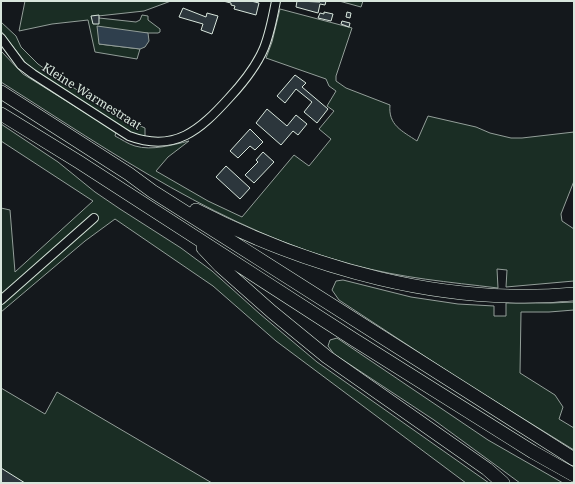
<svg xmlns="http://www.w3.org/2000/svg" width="575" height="484" font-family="'Noto Serif',serif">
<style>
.green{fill:#1a2d24;stroke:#939e99}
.water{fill:#2f3f4d;stroke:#939e99}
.building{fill:#2c363c;stroke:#d8e6dc}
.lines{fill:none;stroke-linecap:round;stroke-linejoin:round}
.minor-casing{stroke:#d8e6dc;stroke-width:10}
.trunk-casing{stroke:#d8e6dc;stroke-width:14}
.minor{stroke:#14181c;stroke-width:8}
.trunk{stroke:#14181c;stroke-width:13}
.labels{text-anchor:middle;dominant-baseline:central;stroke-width:3;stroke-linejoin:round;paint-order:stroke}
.street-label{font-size:12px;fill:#d8e6dc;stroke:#14181c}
</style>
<rect width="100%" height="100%" fill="#14181c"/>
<path class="green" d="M25,1h146l-27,10 -46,5 1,2 37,4 4,-2 2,-5 6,1v4l12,9v3l-2,1h-15l-44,11 41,5 -3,10 -42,-7 -7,-32 -36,4 -33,7z
M339,1h24l-2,6z
M280,9l72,19 -16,48v5l10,7 44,17c-2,20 12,26 27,36l11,-25 48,11 14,6 21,5h11l52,-6v49l-13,33 1,7 12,8v52l-68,6 1,-17 -10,-1 1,19c-49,-6 -97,-10 -144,-23 -130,-34 -241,-112 -353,-183v-31l22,23 93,58 -1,4c6,3 13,8 20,10 17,5 37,-1 54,-5l-21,16 -12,14 52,30 34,16 52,-62 15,11 22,-27 -12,-10 15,-18 -7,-5 9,-15 -7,-5 -3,-7 -60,-21 6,-16z
M1,22l15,14 5,11 17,17 18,13 69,42 20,9v8l-12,-2 -12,-7 -93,-61 -27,-35z
M1,124l57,38 37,30 25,17 61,39 31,23 48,43 57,48 172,121h-23l-190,-142 -63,-55 -98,-67 -30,22 -84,71v-7l13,-12 -13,2v-87l9,2 5,62 78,-71 -92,-60z
M343,280l68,17 47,7 36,2v10h12v-13h45l23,-1v8l-25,2h-28l-1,61 35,22 8,12 -4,12 15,9v22l-107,-66 -128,-84 -7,-10 4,-9z
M337,338l151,102 75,43h-43l-86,-63 -100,-66 -6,-8 2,-6z
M1,388l44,26 12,-22 155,91h-211z"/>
<path class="water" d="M97,26l51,7 1,8 -4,6 -5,2 -41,-5z"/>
<path class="building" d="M223,1h28l8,2 -3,12 -22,-6 1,-3 -4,-1v-2z
M297,1l23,1v-1h6l-1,4 -5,-1 -2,9 -22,-6z
M183,8l23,9 1,-4 11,3 -6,18 -11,-4 2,-6 -24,-7z
M324,12l9,2 -2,7 -13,-3 2,-5 4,1z
M347,12l4,1 -1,5 -4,-1z
M99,15v9h-6l-2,-8z
M342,21l8,2 -1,4 -8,-3z
M295,75l11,8 -4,4 26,22 -11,14 -13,-11 8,-10 -16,-13 -11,14 -8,-7z
M267,109l20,17 9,-11 11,9 -9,11 -5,-4 -12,14 -25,-22z
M250,129l13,13 -8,8 -5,-4 -12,12 -8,-7z
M263,152l11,10 -20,21 -9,-8 13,-13 -2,-2z
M226,166l24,22 -10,11 -24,-22z
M1,468l24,15h-24z"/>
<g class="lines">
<defs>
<path id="minor" d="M1,38l20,27 12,9 96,62c46,17 71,-6 100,-38 14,-15 27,-31 35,-50 6,-15 9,-31 12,-47
M1,300l93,-82"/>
<path id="trunk" d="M1,92l128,82 23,17 422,268
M1,114l78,48 274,177 180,113 41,23
M196,210c115,59 248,96 378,84
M203,248l17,18 52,46 55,45 160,112 16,14"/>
</defs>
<use href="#minor" class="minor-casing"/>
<use href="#trunk" class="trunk-casing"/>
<use href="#minor" class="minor"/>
<use href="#trunk" class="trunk"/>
</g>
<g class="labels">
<g class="street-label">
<text transform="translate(92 96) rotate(32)">Kleine Warmestraat</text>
</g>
</g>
<rect width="575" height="484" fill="none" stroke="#d8e6dc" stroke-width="4"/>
</svg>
